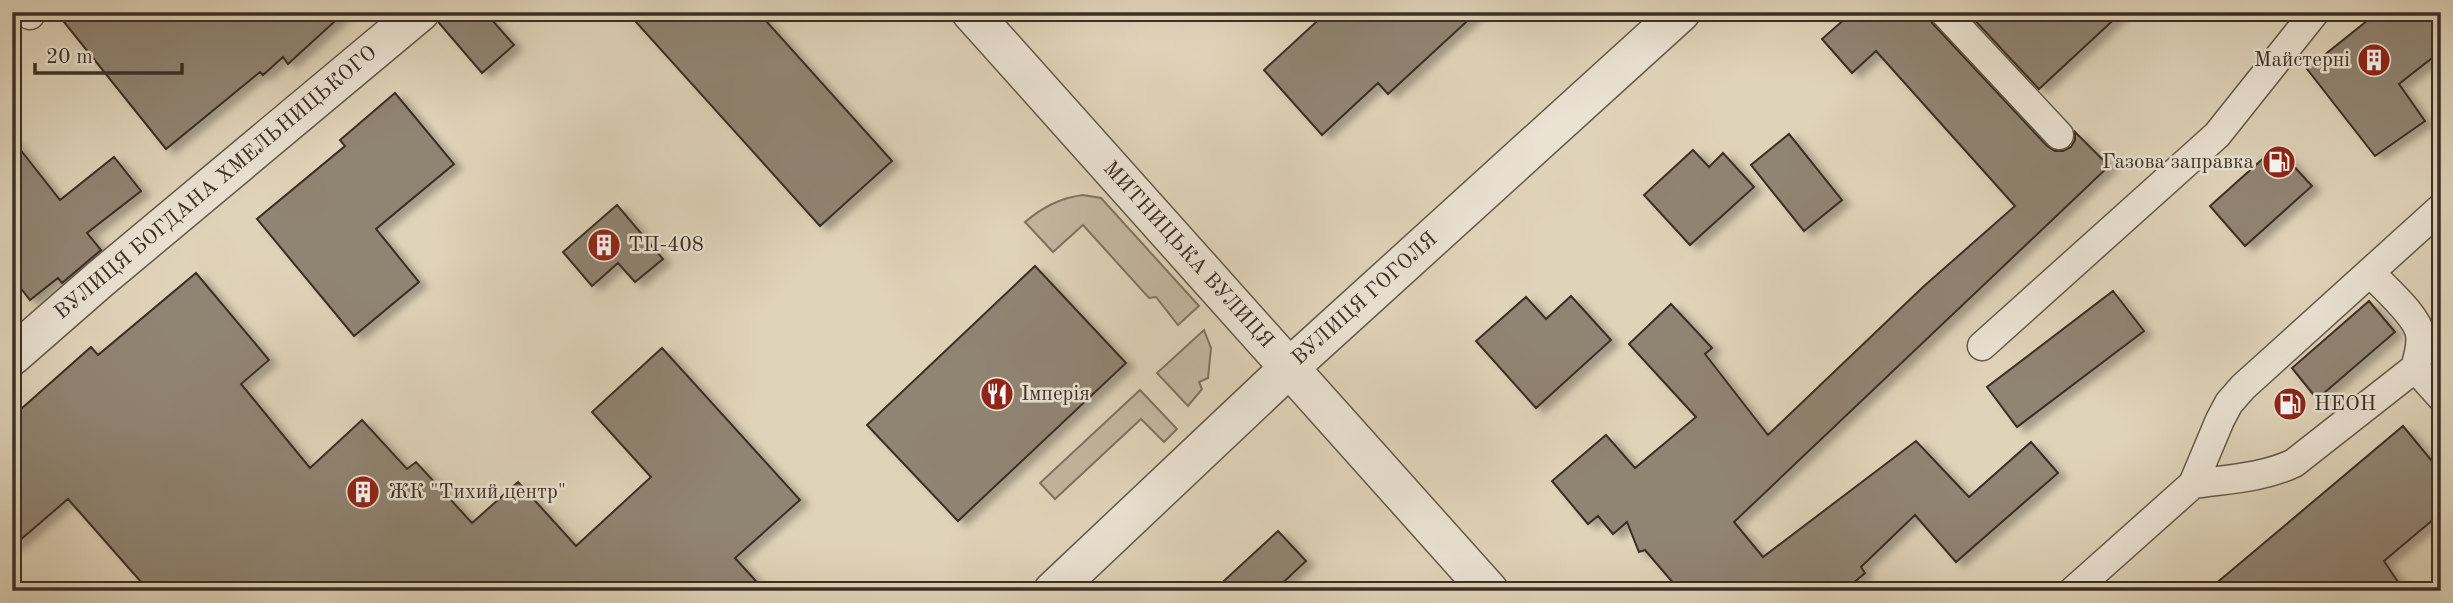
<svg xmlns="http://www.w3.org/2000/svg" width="2453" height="603" font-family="'Old Standard TT',serif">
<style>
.green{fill:#c3b7a0;stroke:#7f7363;stroke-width:2}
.building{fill:#908472;stroke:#3b2f26;stroke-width:2;filter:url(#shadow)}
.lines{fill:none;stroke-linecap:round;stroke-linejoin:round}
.service-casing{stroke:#64584b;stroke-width:31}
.minor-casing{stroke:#64584b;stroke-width:41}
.service{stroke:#eae2d2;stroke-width:28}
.minor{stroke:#eae2d2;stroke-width:38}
.labels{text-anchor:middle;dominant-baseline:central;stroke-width:5;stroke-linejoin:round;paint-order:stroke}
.poi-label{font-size:21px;fill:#3b2f26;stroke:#eae2d2;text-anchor:start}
.street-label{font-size:21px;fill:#3b2f26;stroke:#eae2d2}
</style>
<defs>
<filter id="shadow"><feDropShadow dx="8" dy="4.5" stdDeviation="3.5" flood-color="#0004"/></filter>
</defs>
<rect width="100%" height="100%" fill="#dfd3b9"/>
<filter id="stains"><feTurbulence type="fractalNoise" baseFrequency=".00286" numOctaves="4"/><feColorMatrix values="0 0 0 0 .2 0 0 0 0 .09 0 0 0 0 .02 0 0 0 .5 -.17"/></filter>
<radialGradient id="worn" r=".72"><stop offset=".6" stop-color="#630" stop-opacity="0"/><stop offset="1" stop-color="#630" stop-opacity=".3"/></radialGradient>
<path class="green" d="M1083,195l18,3 98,108 -21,19 -22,-28 -7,1 -66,-73 -30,27 -28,-30c18,-15 35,-24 58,-27z
M1204,330l7,18 -3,30 -9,4 3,7 -14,17 -31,-33z
M1140,390l37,39 -13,13 -23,-23 -86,80 -15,-16z"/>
<path class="building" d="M56,12h289l-57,52 -5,-7 -20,18 -3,-3 -94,77z
M441,12h44l29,33 -32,28 -43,-50z
M627,12h131l134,149 -72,65z
M1327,12h150l-89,82 -10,-11 -56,52 -58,-65z
M1842,12h86l4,11 115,123 8,5h8l8,-4 4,-7v-8l34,34 -375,356 29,35 153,-116 53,56 62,-55 27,31 -102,89 -41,-47 -54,52 4,6 -21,18h-164l-35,-41 -6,2 -12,-30 -14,12 -15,-18 -10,8 -36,-43 54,-46 29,33 61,-51 -67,-73 42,-40 41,44 -7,6 63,81 155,-148 92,-81 -139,-155 -24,22 -30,-34 25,-22z
M1967,12h155l-83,77z
M2378,12h63v39l-42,33 26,37 -50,35 -68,-87z
M395,93l59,71 -78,65 43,53 -65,54 -97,-117 88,-73 -5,-6z
M1789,134l53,66 -38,31 -53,-66z
M12,139l48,61 54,-43 27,34 -54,42 14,17 -39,33 -4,-5 -28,22 -18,-23z
M2276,147l36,39 -67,60 -35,-40z
M1693,150l16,17 14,-14 31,34 -64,58 -46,-50z
M617,205l46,54 -28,23 -17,-19 -26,23 -29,-34z
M1035,266l91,97 -168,158 -91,-96z
M196,273l73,87 -28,24 69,84 52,-48 45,49 9,-7 56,61 46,-41 58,64 75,-69 -59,-65 70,-64 138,152 -65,58 30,33h-616l-81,-92 -56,48v-130l79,-70 7,8z
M2113,291l31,40 -127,96 -30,-40z
M1571,296l40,44 -75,68 -60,-67 50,-44 20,22z
M2369,301l26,31 -78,67 -25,-31z
M2403,426l38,46v41l-57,48 20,30h-197z
M1278,531l28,30 -32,30h-61z"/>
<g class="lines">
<defs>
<path id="service" d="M28,12l2,3
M1944,12l115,123
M2370,272c13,15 47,43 50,62 2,12 -2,23 -5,34
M1982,346l235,-211 98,-123
M2193,484c34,-5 70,-6 101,-21l121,-95 26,29
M2073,591l120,-107 27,-64 9,-17 14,-16 198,-179"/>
<path id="minor" d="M971,12l518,579
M12,356l87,-76 321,-268
M1053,591l236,-223 392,-356"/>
</defs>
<use href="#service" class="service-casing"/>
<use href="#minor" class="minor-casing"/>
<use href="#service" class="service"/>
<use href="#minor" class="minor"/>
</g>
<defs>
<symbol id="building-disc" viewBox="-11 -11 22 22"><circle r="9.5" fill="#8f2418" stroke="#eae2d2"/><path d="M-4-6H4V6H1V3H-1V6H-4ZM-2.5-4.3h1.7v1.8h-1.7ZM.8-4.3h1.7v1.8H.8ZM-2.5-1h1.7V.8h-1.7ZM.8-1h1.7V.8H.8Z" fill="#fff"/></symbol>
<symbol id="fuel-disc" viewBox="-11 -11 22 22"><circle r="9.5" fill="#8f2418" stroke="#eae2d2"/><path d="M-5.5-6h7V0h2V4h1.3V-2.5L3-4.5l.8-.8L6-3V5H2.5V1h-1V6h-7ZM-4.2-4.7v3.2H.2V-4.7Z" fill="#fff"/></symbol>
<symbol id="restaurant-disc" viewBox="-11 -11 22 22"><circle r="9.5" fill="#8f2418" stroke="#eae2d2"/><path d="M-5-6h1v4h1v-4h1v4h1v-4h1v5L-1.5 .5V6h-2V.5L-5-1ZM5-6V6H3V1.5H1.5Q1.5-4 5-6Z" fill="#fff"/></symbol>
</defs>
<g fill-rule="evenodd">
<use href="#building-disc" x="2355" y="41" width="38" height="38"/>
<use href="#fuel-disc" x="2260" y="143" width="38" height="38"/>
<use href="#building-disc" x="585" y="226" width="38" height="38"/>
<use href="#restaurant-disc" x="978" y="375" width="38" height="38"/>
<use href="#fuel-disc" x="2271" y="385" width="38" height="38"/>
<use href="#building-disc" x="344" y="473" width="38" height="38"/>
</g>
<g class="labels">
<g class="poi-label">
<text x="2350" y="60" text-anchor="end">Майстерні</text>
<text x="2254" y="162" text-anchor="end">Газова заправка</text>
<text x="628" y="245">ТП-408</text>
<text x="1021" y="394">Імперія</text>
<text x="2314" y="404">НЕОН</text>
<text x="388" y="492">ЖК "Тихий центр"</text>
</g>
<g class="street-label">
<text transform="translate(216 183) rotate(-40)">ВУЛИЦЯ БОГДАНА ХМЕЛЬНИЦЬКОГО</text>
<text transform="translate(1188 255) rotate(48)">МИТНИЦЬКА ВУЛИЦЯ</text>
<text transform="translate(1365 299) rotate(-42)">ВУЛИЦЯ ГОГОЛЯ</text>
</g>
</g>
<rect width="2453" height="603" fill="none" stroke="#dfd3b9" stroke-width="42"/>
<rect x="14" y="14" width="2425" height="575" fill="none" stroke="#3b2f26" stroke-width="3.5"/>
<rect x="21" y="21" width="2411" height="561" fill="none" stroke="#3b2f26" stroke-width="2"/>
<path d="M35 63v10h147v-10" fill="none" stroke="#3b2f26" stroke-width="3.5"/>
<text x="46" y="63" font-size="21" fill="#3b2f26" stroke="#eae2d2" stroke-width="5" paint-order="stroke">20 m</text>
<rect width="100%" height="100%" filter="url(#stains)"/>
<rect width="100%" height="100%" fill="url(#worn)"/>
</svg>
